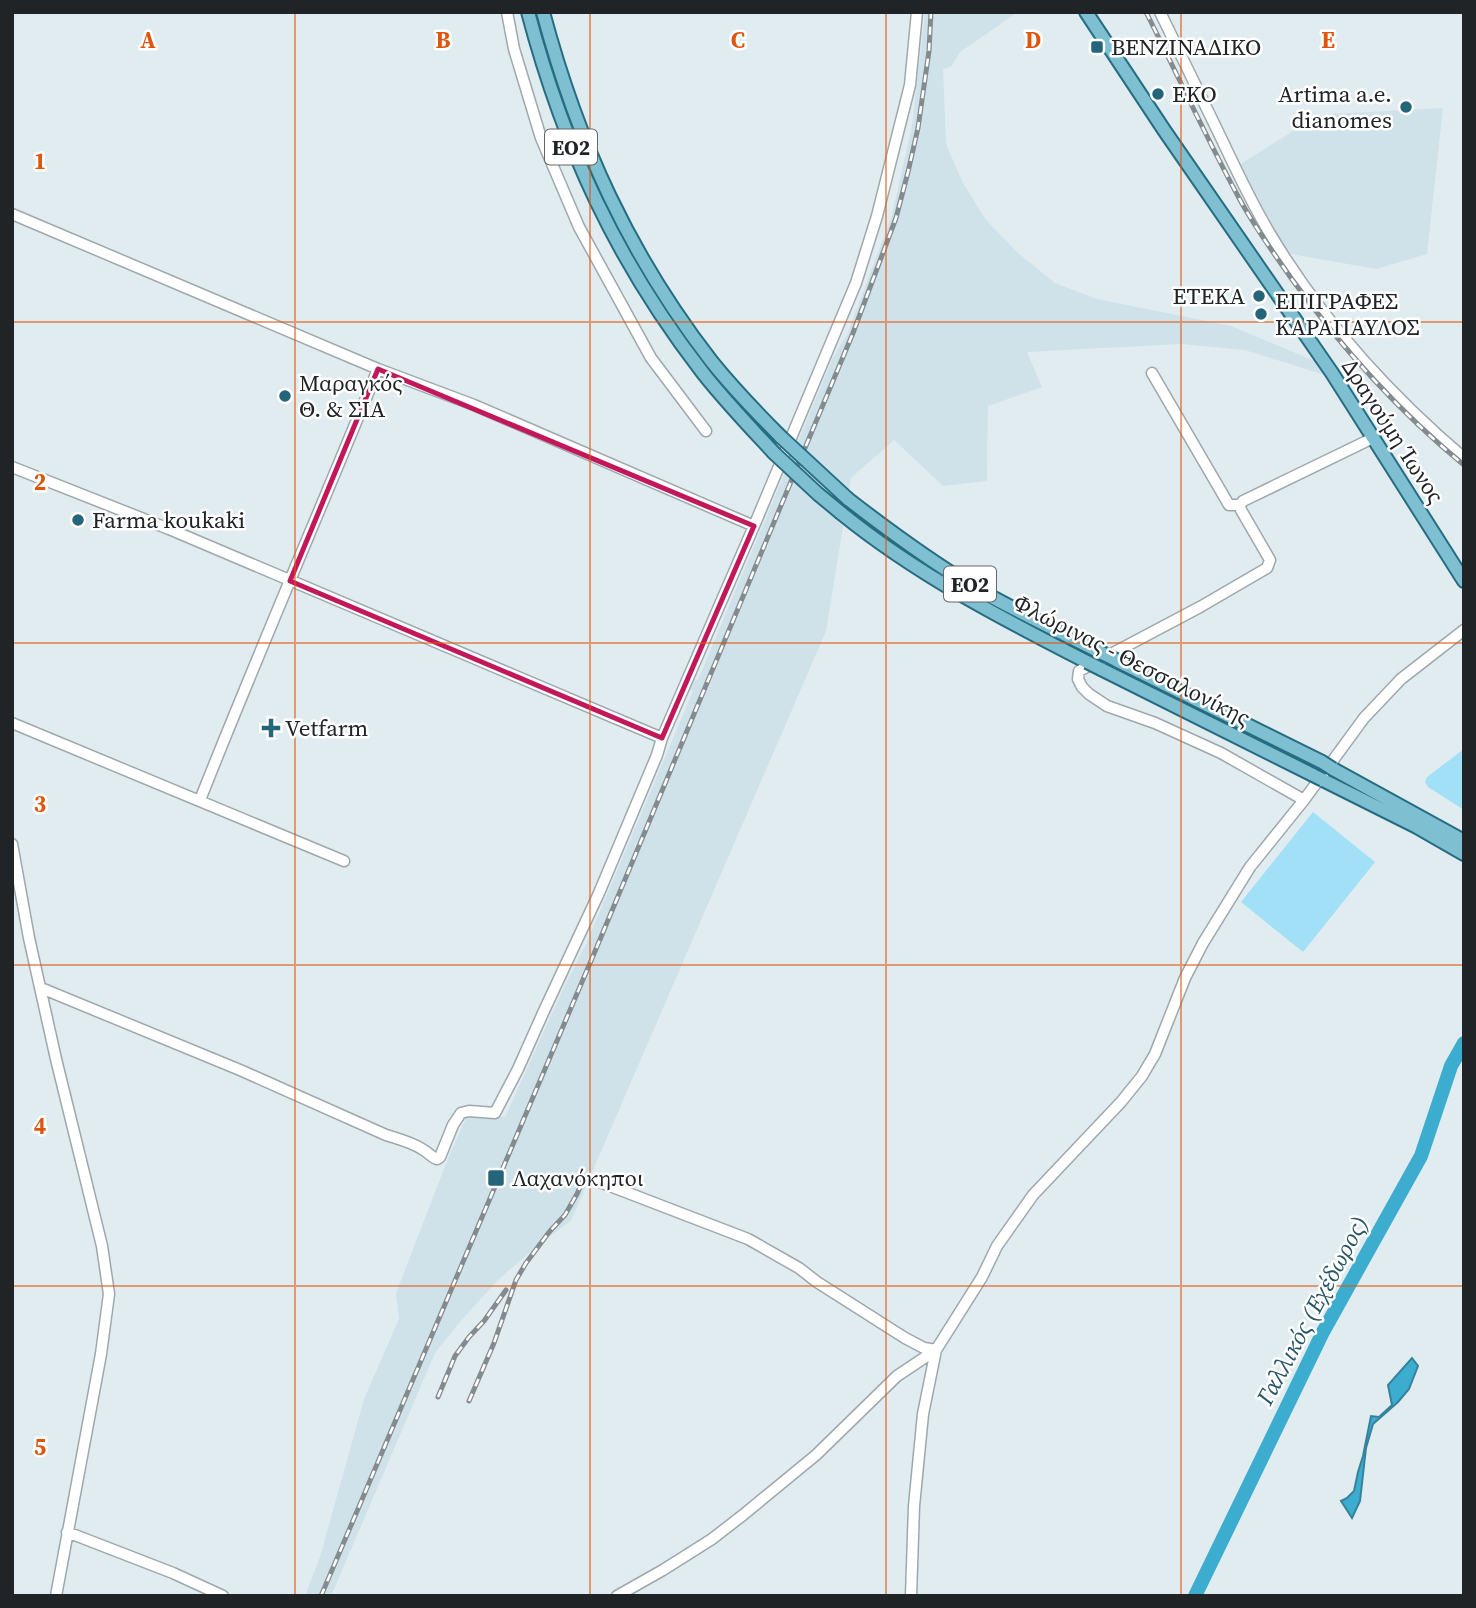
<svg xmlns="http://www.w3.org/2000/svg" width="1476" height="1608" font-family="'Source Serif 4',serif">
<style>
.built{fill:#cfe2ea}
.green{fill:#a1e0f7}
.water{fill:#3caccf;stroke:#34839c;stroke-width:2}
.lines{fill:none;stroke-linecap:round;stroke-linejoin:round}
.river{stroke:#3caccf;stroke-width:14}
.minor-casing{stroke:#9ea8ac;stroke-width:13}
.major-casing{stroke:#276d82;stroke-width:16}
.minor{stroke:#fff;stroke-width:10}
.major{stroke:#7fbfd2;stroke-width:12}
.rail-casing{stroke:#848b8e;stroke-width:5}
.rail{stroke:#fff;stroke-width:2.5;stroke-dasharray:8;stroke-linecap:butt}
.major-bridge-casing{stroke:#276d82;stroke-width:16;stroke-linecap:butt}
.major-bridge{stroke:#7fbfd2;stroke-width:12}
.marked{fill:none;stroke:#c2185b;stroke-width:5;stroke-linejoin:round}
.grid{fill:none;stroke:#de560d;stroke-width:2;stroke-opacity:0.55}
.poi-dot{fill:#246579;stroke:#fff;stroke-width:2.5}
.labels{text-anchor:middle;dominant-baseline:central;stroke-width:5;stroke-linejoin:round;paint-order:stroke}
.shield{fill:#fff;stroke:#646667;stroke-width:2}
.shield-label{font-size:21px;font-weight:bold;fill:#212426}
.poi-label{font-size:23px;fill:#212426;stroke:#fff;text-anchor:start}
.street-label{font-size:23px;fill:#212426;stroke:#fff}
.water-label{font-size:24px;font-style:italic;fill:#285666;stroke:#fff}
.grid-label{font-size:23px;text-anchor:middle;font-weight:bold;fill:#de560d;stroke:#fff;stroke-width:5;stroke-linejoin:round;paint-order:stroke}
</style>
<rect width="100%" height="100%" fill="#e1ecf0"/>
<path class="built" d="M925,12h93l-58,40 -9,15 -8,2 3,75 17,39 23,37 32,33 37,30 42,16 134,27 86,36 11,14 -83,-26 -64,-6 -154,8 15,35 -54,19 -1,75 -44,5 -49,-46 -43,38 -25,153 -255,590 -27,19 -45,39 -40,44 -24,30 -104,243h-26l15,-39 44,-158 35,-80 -3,-26 53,-137 18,-40 38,1 59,-130 22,-43 107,-253 -4,-2 4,-10 5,1 134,-320 16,-28 44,-117 20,-89z
M1443,108l-16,146 -51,15 -85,-15 -13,-16 -39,-73 75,-47 18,-4z"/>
<path class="green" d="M1464,749v61l-36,-23 -3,-5 2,-5z
M1313,812l62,50 -72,90 -62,-50z"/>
<path class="water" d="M1412,1358l6,8 -9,23 -11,13 -25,22 -7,24 -6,53 -8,17 -11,-17 6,-3 7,-7 4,-19 5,-16 8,-40 8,1 13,-12 -4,-20z"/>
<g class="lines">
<path class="river" d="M1195,1596l128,-264 98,-176 30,-90 13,-23"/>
<defs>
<path id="minor" d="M507,12l7,37 27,89 38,89 72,131 55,73
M1160,12c21,43 42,87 63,130 15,32 30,64 49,95 50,83 118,158 192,221
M12,214l366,155 96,36 280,121
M1152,373l77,132h11l3,-4 130,-63
M12,467l157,62 493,209
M1240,505l1,5 29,50 -3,8 -67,39 -121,64 -1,8 4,8 7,7 18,12 48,17 66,30 83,47
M12,723l332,138
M200,800c57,-144 119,-287 178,-431
M12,844l17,94 27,121 46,187 7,48 -8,60 -45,242
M41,988l199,82 146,65c12,4 25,7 36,14 6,3 9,8 15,10l3,-2 13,-32 8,-12 8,-2 26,2 23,-44 25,-56 56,-120 58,-138 5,-17 92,-212 102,-243 21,-67 33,-131 7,-73
M597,1181l151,58 51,29 18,14 88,56 19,10 12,2
M67,1532l106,41 50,23
M617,1596l46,-26 49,-31 31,-24 73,-60 81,-79 39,-26
M911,1596l3,-90 9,-92 13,-64 46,-73 15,-31 36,-51 88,-93 21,-26 13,-22 30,-76 18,-35 47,-76 54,-67 60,-82 37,-39 63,-49"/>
<path id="major" d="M528,12c36,136 89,250 175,361 22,28 47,54 71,80
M543,12c35,131 86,243 169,350 21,26 45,51 69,75
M1086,12l78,118 168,243 132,208
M848,499c40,31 81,61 124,87 42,24 86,45 130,67
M841,513c75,61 160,105 246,149
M1116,660l206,102
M1101,669l212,106
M1333,769l131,72
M1323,780l94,47 47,27"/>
</defs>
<use href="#minor" class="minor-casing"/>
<use href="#major" class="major-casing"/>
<use href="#minor" class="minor"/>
<use href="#major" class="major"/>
<defs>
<path id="rail" d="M1146,12c31,62 60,125 93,186 15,28 34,54 52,80 50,69 107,133 173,187
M438,1397l17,-41 14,-19 15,-16 22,-31
M469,1401l25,-58 22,-63 10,-17 24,-32 15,-16 12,-21 8,-18
M321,1596l275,-647 257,-616 43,-115 12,-46 10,-44 11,-77 2,-39"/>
</defs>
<use href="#rail" class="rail-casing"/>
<use href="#rail" class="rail"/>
<defs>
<path id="major-bridge" d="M781,437l67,62
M774,453l44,41 23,19
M1102,653l14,7
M1087,662l14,7
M1322,762l11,7
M1313,775l10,5"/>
</defs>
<use href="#major-bridge" class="major-bridge-casing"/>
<use href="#major-bridge" class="major-bridge"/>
</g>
<path class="marked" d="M378,369l376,157 -92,212 -372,-157z"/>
<path class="grid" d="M295,12v1584M590,12v1584M886,12v1584M1181,12v1584M12,322h1452M12,643h1452M12,965h1452M12,1286h1452"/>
<g class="poi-dot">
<rect x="1090" y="40" width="14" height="14" rx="3.5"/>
<circle cx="1158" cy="94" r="7"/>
<circle cx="1406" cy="107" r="7"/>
<circle cx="1259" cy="296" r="7"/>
<circle cx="1261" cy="314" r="7"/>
<circle cx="285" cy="396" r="7"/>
<circle cx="78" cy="520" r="7"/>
<path d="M267.5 717.5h7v7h7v7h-7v7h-7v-7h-7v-7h7z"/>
<rect x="487" y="1169" width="18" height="18" rx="3.5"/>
</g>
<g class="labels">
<g class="shield">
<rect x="545" y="129.5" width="52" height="35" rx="5"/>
<rect x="944" y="566.5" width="52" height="35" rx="5"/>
</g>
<g class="shield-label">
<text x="571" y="147">ΕΟ2</text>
<text x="970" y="584">ΕΟ2</text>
</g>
<g class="poi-label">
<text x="1111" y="47">ΒΕΝΖΙΝΑΔΙΚΟ</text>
<text x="1172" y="94">EKO</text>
<text x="1392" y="94" text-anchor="end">Artima a.e.<tspan x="1392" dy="26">dianomes</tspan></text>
<text x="1245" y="296" text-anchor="end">ΕΤΕΚΑ</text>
<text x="1275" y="301">ΕΠΙΓΡΑΦΕΣ<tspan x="1275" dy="26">ΚΑΡΑΠΑΥΛΟΣ</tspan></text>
<text x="299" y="383">Μαραγκός<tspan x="299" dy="26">Θ. &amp; ΣΙΑ</tspan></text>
<text x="92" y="520">Farma koukaki</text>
<text x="285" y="728">Vetfarm</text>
<text x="512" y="1178">Λαχανόκηποι</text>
</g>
<g class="street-label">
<text transform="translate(1393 431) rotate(57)">Δραγούμη Ίωνος</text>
<text transform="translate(1132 660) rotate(27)">Φλώρινας - Θεσσαλονίκης</text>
</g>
<g class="water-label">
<text transform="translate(1312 1310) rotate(-62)">Γαλλικός (Εχέδωρος)</text>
</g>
</g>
<g class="grid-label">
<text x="148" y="48">A</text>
<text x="443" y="48">B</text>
<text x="738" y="48">C</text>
<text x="1033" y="48">D</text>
<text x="1328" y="48">E</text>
<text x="40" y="169">1</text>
<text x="40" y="490">2</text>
<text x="40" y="812">3</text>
<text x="40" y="1134">4</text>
<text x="40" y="1455">5</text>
</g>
<rect width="1476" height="1608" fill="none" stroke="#212426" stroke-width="28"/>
</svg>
